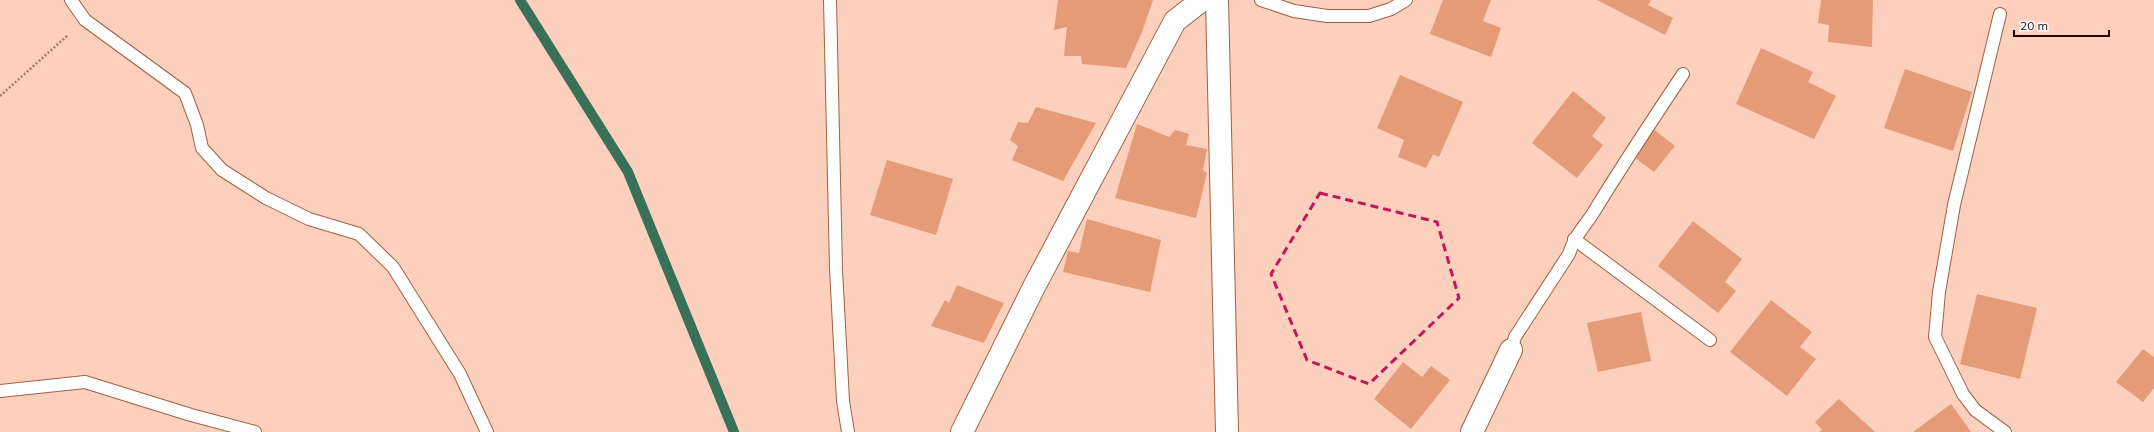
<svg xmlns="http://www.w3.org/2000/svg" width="2154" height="432" font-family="Mulish,sans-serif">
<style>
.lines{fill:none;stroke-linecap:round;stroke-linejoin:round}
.stream{stroke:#387157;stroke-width:10}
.building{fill:#e59b78}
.lane-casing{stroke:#9f6142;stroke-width:14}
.street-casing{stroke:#9f6142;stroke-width:24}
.path{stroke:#a17d6e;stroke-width:2.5;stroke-dasharray:2 2;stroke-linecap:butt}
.lane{stroke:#fff;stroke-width:12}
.street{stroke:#fff;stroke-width:22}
.marked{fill:none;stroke:#c2185b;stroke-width:3;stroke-dasharray:8 5;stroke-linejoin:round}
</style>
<rect width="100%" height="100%" fill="#fcd0bc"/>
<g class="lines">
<path class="stream" d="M520,0l108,172 106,260"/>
</g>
<path class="building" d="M1058,0h95l-11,32 -16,36 -44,-4 -1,-8h-17l3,-29 -13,3z
M1443,0h48l-8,21 18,7 -10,29 -61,-23z
M1597,0h54l-3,5 25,13 -8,17z
M1821,0h52l-1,47 -44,-5 1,-17 -11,-2z
M1761,48l52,24 -5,10 28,14 -22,43 -78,-35z
M1905,69l67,23 -19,59 -69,-23z
M1400,75l63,27 -24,55 -6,-3 -7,14 -28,-11 6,-17 -27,-12z
M1573,91l33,27 -14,18 11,9 -26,33 -45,-35z
M1036,107l60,16 -33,58 -51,-21 6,-14 -8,-6 8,-18 10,1z
M1137,124l32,13 6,-7 14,4 -3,11 21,4 -4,21 4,3 -11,45 -81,-20z
M1652,128l23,18 -21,26 -23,-17z
M887,160l66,19 -17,56 -66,-20z
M1087,219l74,21 -11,52 -87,-20 5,-21 11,2z
M1693,221l49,38 -17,23 11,9 -18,22 -60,-47z
M957,285l47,18 -20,40 -53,-17 14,-26 4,3z
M1977,294l60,14 -17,71 -60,-15z
M1771,300l41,32 -12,15 16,12 -29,37 -57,-44z
M1641,312l10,49 -53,11 -11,-49z
M2143,349l11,8v31l-11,14 -27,-20z
M1403,362l19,15 9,-11 19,14 -39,49 -37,-30z
M1839,399l36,33h-56l3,-2 -7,-8z
M1951,404l20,28h-58z"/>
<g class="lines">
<defs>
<path id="lane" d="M71,0l14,20 100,73 12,32 5,23 20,22 44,28 43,21 50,15 34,33 67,107 27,58
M830,0l6,269 7,132 5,31
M1261,0l33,11 33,5h42l22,-7 15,-9
M2000,14l-46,191 -15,87 -4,45 28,57 12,16 30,22
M1574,239l136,101
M1511,350l4,-13 54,-83c6,-20 16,-27 26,-44 28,-46 58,-91 88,-136
M0,391l85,-9 106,33 64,17"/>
<path id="street" d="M1217,0l10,432
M962,432l73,-147 140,-264 27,-21
M1472,432l39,-82"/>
</defs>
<use href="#lane" class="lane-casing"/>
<use href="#street" class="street-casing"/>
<path class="path" d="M0,96l68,-61"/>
<use href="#lane" class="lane"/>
<use href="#street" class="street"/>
</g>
<path class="marked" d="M1320,193l117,29 22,76 -90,86 -62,-24 -36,-86z"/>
<path d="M2014 30v6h95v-6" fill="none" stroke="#210901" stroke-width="2"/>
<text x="2020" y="30" font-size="12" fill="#210901" stroke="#fcfcfc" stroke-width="3" paint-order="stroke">20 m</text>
</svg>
